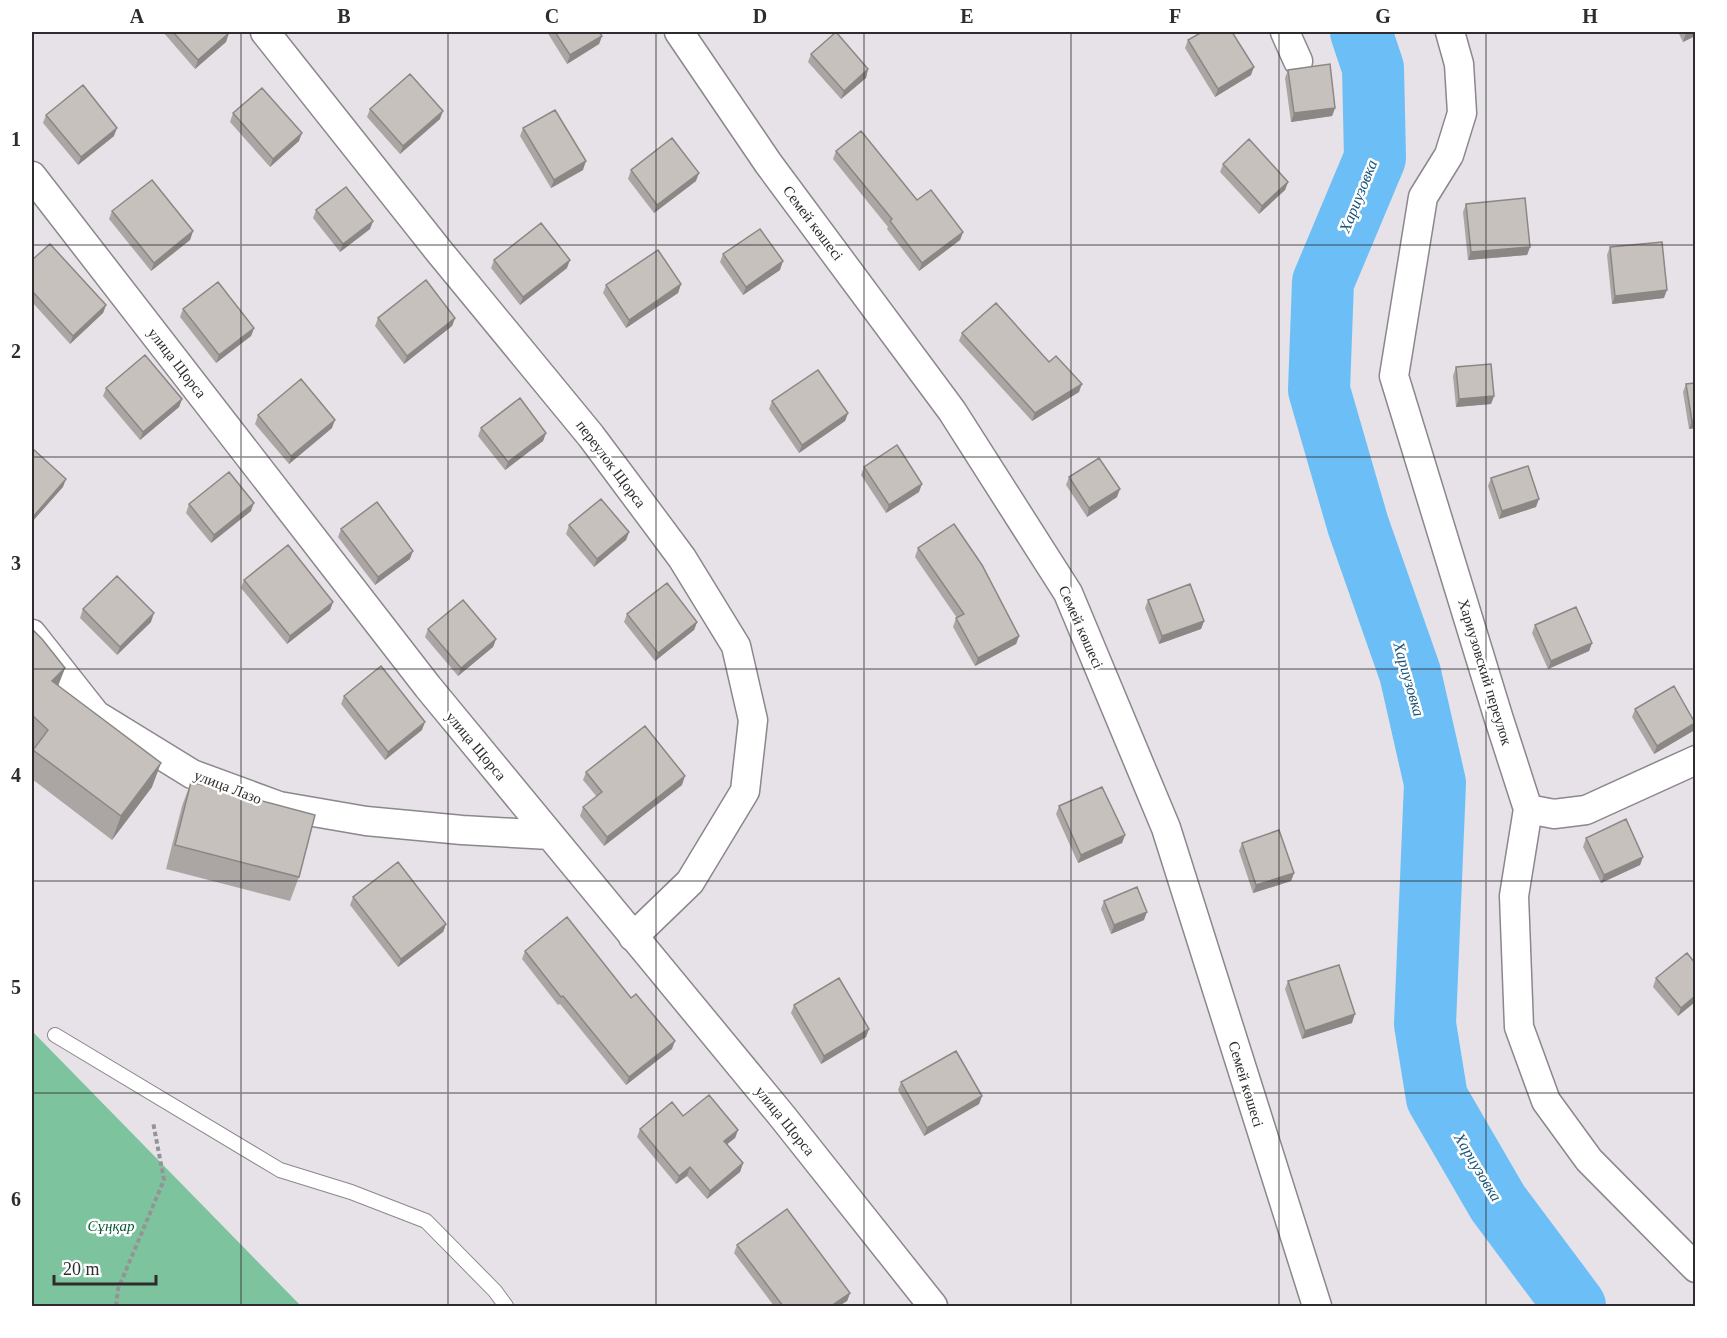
<svg xmlns="http://www.w3.org/2000/svg" width="1727" height="1338" font-family="'Times New Roman',serif">
<style>
.green{fill:#7dc39e}
.lines{fill:none;stroke-linecap:round;stroke-linejoin:round}
.river{stroke:#6cbef7;stroke-width:62}
.service-casing{stroke:#8b878c;stroke-width:16}
.minor-casing{stroke:#8b878c;stroke-width:31}
.path{stroke:#969397;stroke-width:4;stroke-dasharray:4.5 3;stroke-linecap:butt}
.service{stroke:#fff;stroke-width:14}
.minor{stroke:#fff;stroke-width:28}
.wall{fill:#aba6a3}
.shaded-wall{fill:#8b8785}
.building{fill:#c7c1be;stroke:#8b8785;stroke-width:1.5}
.grid{fill:none;stroke:#2e2c2e;stroke-width:1.5;stroke-opacity:0.55}
.labels{text-anchor:middle;dominant-baseline:central;stroke-width:5;stroke-linejoin:round;paint-order:stroke}
.street-label{font-size:15px;fill:#2e2c2e;stroke:#fff}
.park-label{font-size:15px;font-style:italic;fill:#095738;stroke:#fff}
.water-label{font-size:16px;font-style:italic;fill:#17547a;stroke:#fff}
.neatline{fill:none;stroke:#2e2c2e;stroke-width:2}
.grid-label{font-size:20px;text-anchor:middle;font-weight:bold;fill:#2e2c2e}
</style>
<rect width="100%" height="100%" fill="#e6e2e7"/>
<path class="green" d="M32,1031l269,275h-269z"/>
<g class="lines">
<path class="river" d="M1361,32l12,36 2,90 -52,124 -4,108 39,135 52,148 25,110 -10,241 12,74 61,105 77,103"/>
<defs>
<path id="service" d="M55,1035l225,135 71,22 75,29 69,70 11,15"/>
<path id="minor" d="M265,32l173,218 153,186 91,122 54,88 17,74 -8,71 -55,91 -57,55
M679,32l89,131 184,248 116,182 98,235 151,478
M1285,32l13,29
M1450,32l9,32 3,49 -13,42 -26,42 -29,179 104,340 30,93 -14,87 5,131 27,74 43,59 107,108
M32,176l396,511 354,429 151,190
M32,634l64,81 96,59 87,32 87,15 96,9 88,5
M1528,809l26,5 32,-4 110,-50"/>
</defs>
<use href="#service" class="service-casing"/>
<use href="#minor" class="minor-casing"/>
<path class="path" d="M116,1306l2,-17 46,-109 -11,-58"/>
<use href="#service" class="service"/>
<use href="#minor" class="minor"/>
</g>
<path class="wall" d="M163,32h64l-1,10 -31,27z
M547,32h52l3,4 -3,8 -32,20z
M1678,32h17v4l-12,6z
M1188,40l63,35 -36,22 -30,-49z
M811,54l57,15 -2,9 -25,21 -33,-37z
M1288,70l47,38 -3,8 -41,6 -6,-44z
M370,109l70,10 -40,35 -33,-37z
M233,113l66,28 -29,26 -40,-45z
M46,115l68,21 -36,29 -35,-42z
M523,128l60,42 -32,18 -31,-52z
M836,151l81,49 46,32 -3,8 -41,31 -32,-42 1,-2 -55,-68z
M1223,164l65,18 -3,8 -26,24 -39,-42z
M631,170l65,11 -42,32 -26,-34z
M1466,204l64,43 -3,8 -59,5 -5,-48z
M316,210l57,11 -3,8 -30,23 -27,-34z
M112,211l81,20 -3,9 -39,31 -42,-52z
M1610,247l54,51 -52,6 -5,-49z
M723,254l57,16 -37,25 -23,-33z
M32,260l74,45 -3,8 -33,31 -38,-42z
M494,260l73,8 -47,37 -29,-37z
M681,284l-3,9 -52,35 -23,-35 3,-8z
M183,309l71,19 -3,8 -35,27 -36,-46z
M378,318h77l-3,8 -48,38 -29,-38z
M962,333l87,29 30,30 -47,29 -73,-80z
M1456,367l38,29 -3,8 -35,3 -3,-31z
M1686,384l9,44 -6,1 -6,-37z
M106,388l76,11 -3,8 -39,33 -37,-44z
M772,401l76,12 -3,8 -46,32 -30,-44z
M258,415l74,13 -43,36 -34,-40z
M481,428l65,5 -3,8 -38,29 -27,-34z
M864,467l55,25 -33,21 -25,-38z
M1069,477l48,20 -30,20 -21,-32z
M1491,478l45,29 -37,12 -11,-33z
M189,504l62,7 -40,32 -25,-30z
M569,525l60,7 -3,8 -32,27 -28,-33z
M341,529l69,30 -35,26 -37,-48z
M918,548l101,88 -3,8 -41,22 -22,-39 3,-9h1l-42,-61z
M244,580l89,22 -3,8 -43,34 -46,-56z
M1148,600l56,21 -3,8 -42,15 -14,-36z
M83,609l68,13 -34,33 -37,-37z
M627,614l70,8 -3,8 -39,31 -31,-39z
M1535,625l57,18 -3,8 -41,18 -16,-36z
M32,629l33,39 -7,18 94,101 -40,53 -80,-61v-25l2,-5 -2,-3z
M428,629l68,10 -3,8 -35,29 -33,-39z
M344,696l78,34 -37,30 -44,-56z
M1635,709l58,22 -39,23 -22,-37z
M586,772l96,13 -78,61 -24,-30 3,-9 14,-10 -14,-17z
M191,782l108,95 -9,24 -124,-32 16,-63z
M1059,806l66,29 -3,8 -44,20 -22,-49z
M1586,838l57,19 -3,8 -39,18 -18,-36z
M1242,843l52,30 -3,8 -38,12 -14,-42z
M353,897l93,27 -3,8 -45,35 -48,-62z
M1104,901l40,19 -33,14 -10,-25z
M525,951l106,47 41,51 -46,36 -66,-81 -2,1 -36,-46z
M1656,978l39,24 -17,14 -25,-29z
M1288,981l64,42 -50,16 -17,-50z
M794,1005l72,32 -45,27 -30,-51z
M901,1082l81,14 -3,8 -55,32 -26,-46z
M683,1116l55,14 -3,8 -8,6 16,19 -3,9 -33,27 -20,-23 -11,8 -39,-47 3,-8z
M737,1245l113,48 -3,8 -8,5h-65l-40,-53z"/>
<path class="shaded-wall" d="M1690,32h5v4l-12,6 3,-9z
M229,33l-3,9 -31,27 3,-9z
M602,36l-3,8 -32,20 3,-9z
M1254,67l-3,8 -36,22 3,-8z
M868,69l-2,9 -25,21 3,-8z
M1335,108l-3,8 -41,6 3,-9z
M443,111l-3,8 -40,35 3,-8z
M117,128l-3,8 -36,29 3,-8z
M302,133l-3,8 -29,26 3,-8z
M586,161l-3,9 -32,18 3,-8z
M699,173l-3,8 -42,32 3,-8z
M1288,182l-3,8 -26,24 3,-8z
M373,221l-3,8 -30,23 3,-8z
M193,231l-3,9 -39,31 3,-8z
M963,232l-3,8 -41,31 3,-8z
M1530,247l-3,8 -59,5 3,-8z
M570,260l-3,8 -47,37 3,-8z
M783,261l-3,9 -37,25 3,-8z
M681,284l-3,9 -52,35 3,-8z
M1667,290l-3,8 -52,6 3,-8z
M106,305l-3,8 -33,31 3,-8z
M455,318l-3,8 -48,38 3,-8z
M254,328l-3,8 -35,27 3,-8z
M1082,384l-3,8 -47,29 3,-8z
M1494,396l-3,8 -35,3 3,-8z
M182,399l-3,8 -39,33 3,-8z
M848,413l-3,8 -46,32 3,-8z
M335,420l-3,8 -43,36 2,-8z
M1695,420v8l-6,1 3,-8z
M546,433l-3,8 -38,29 3,-8z
M66,479l-3,8 -31,35v-4z
M922,484l-3,8 -33,21 3,-8z
M1120,489l-3,8 -30,20 2,-9z
M1539,499l-3,8 -37,12 3,-8z
M254,503l-3,8 -40,32 3,-8z
M629,532l-3,8 -32,27 3,-8z
M413,551l-3,8 -35,26 3,-8z
M333,602l-3,8 -43,34 3,-8z
M154,613l-3,9 -34,33 3,-8z
M1204,621l-3,8 -42,15 3,-8z
M697,622l-3,8 -39,31 3,-8z
M1019,636l-3,8 -41,22 3,-8z
M496,639l-3,8 -35,29 3,-8z
M1592,643l-3,8 -41,18 3,-8z
M65,668l-9,23 -4,-10z
M425,722l-3,8 -37,30 3,-8z
M1695,723l-2,8 -39,23 3,-8z
M161,763l-9,24 -40,53 9,-24z
M685,776l-3,9 -78,61 3,-9z
M1125,835l-3,8 -44,20 3,-8z
M1643,857l-3,8 -39,18 3,-8z
M1294,873l-3,8 -38,12 3,-8z
M1147,912l-3,8 -33,14 3,-9z
M446,924l-3,8 -45,35 3,-8z
M1695,996v6l-17,14 3,-8z
M1355,1014l-3,9 -50,16 3,-8z
M869,1029l-3,8 -45,27 3,-8z
M675,1041l-3,8 -46,36 3,-8z
M982,1096l-3,8 -55,32 3,-8z
M738,1130l-3,8 -14,11 3,-8z
M743,1163l-3,9 -33,27 3,-8z
M690,1167l-3,9 -11,8 3,-8z
M850,1293l-3,8 -8,5h-8z"/>
<path class="building" d="M173,32h54l2,1 -31,27z
M555,32h44l3,4 -32,19z
M836,32l32,37 -24,22 -33,-37z
M1202,32h30l22,35 -36,22 -30,-49z
M1330,64l5,44 -41,5 -6,-43z
M410,74l33,37 -40,35 -33,-37z
M83,85l34,43 -36,29 -35,-42z
M262,88l40,45 -29,26 -40,-46z
M555,110l31,51 -32,19 -31,-52z
M861,131l56,69 14,-10 32,42 -41,31 -32,-42 2,-2 -56,-68z
M672,138l27,35 -42,32 -26,-35z
M1249,139l39,43 -26,24 -39,-42z
M152,180l41,51 -39,32 -42,-52z
M346,187l27,34 -30,23 -27,-34z
M1525,198l5,49 -59,5 -5,-48z
M541,223l29,37 -47,37 -29,-37z
M760,229l23,32 -37,26 -23,-33z
M1662,242l5,48 -52,6 -5,-49z
M50,244l56,61 -33,31 -41,-45v-31z
M658,250l23,34 -52,36 -23,-35z
M426,280l29,38 -48,38 -29,-38z
M218,282l36,46 -35,27 -36,-46z
M996,303l53,59 7,-6 26,28 -47,29 -73,-80z
M145,355l37,44 -39,33 -37,-44z
M1491,364l3,32 -35,3 -3,-32z
M818,370l30,43 -46,32 -30,-44z
M301,379l34,41 -44,36 -33,-41z
M1695,383v37l-3,1 -6,-37z
M520,398l26,35 -38,29 -27,-34z
M897,445l25,39 -33,21 -25,-38z
M32,448l34,31 -34,39z
M1099,458l21,31 -31,19 -20,-31z
M1528,466l11,33 -37,12 -11,-33z
M229,472l25,31 -40,32 -25,-31z
M601,499l28,33 -32,27 -28,-34z
M377,502l36,49 -35,26 -37,-48z
M954,524l28,41 37,71 -41,22 -22,-40 8,-4 -46,-66z
M288,545l45,57 -43,34 -46,-56z
M117,576l37,37 -34,34 -37,-38z
M667,583l30,39 -39,31 -31,-39z
M1190,584l14,37 -42,15 -14,-36z
M463,600l33,39 -35,29 -33,-39z
M1576,607l16,36 -41,18 -16,-36z
M32,629l10,10 23,29 -13,13 109,82 -40,53 -88,-66 15,-20 -16,-15z
M381,666l44,56 -37,30 -44,-56z
M1674,686l21,37 -38,23 -22,-37z
M645,726l40,50 -78,61 -24,-30 19,-15 -16,-20z
M191,782l124,33 -16,62 -124,-32z
M1102,787l23,48 -44,20 -22,-49z
M1626,819l17,38 -39,18 -18,-37z
M1279,830l15,43 -38,12 -14,-42z
M398,862l48,62 -45,35 -48,-62z
M1137,887l10,25 -33,13 -10,-24z
M567,917l64,81 5,-4 39,47 -46,36 -66,-81 -2,1 -36,-46z
M1687,953l8,10v33l-14,12 -25,-30z
M1339,965l16,49 -50,17 -17,-50z
M839,978l30,51 -45,27 -30,-51z
M956,1051l26,45 -55,32 -26,-46z
M709,1095l29,35 -14,11 19,22 -33,28 -20,-24 -11,9 -39,-47 32,-27 11,14z
M787,1209l63,84 -19,13h-48l-46,-61z"/>
<path class="grid" d="M241,32v1274M448,32v1274M656,32v1274M864,32v1274M1071,32v1274M1279,32v1274M1486,32v1274M32,245h1664M32,457h1664M32,669h1664M32,881h1664M32,1093h1664"/>
<g class="labels">
<g class="street-label">
<text transform="translate(813 223) rotate(53)">Семей көшесі</text>
<text transform="translate(177 363) rotate(52)">улица Щорса</text>
<text transform="translate(611 464) rotate(53)">переулок Щорса</text>
<text transform="translate(1081 627) rotate(66)">Семей көшесі</text>
<text transform="translate(1485 672) rotate(73)">Хариузовский переулок</text>
<text transform="translate(476 746) rotate(50)">улица Щорса</text>
<text transform="translate(228 787) rotate(21)">улица Лазо</text>
<text transform="translate(1246 1084) rotate(73)">Семей көшесі</text>
<text transform="translate(785 1121) rotate(51)">улица Щорса</text>
</g>
<g class="park-label">
<text x="111" y="1226">Сұңқар</text>
</g>
<g class="water-label">
<text transform="translate(1358 196) rotate(-68)">Хариузовка</text>
<text transform="translate(1409 679) rotate(74)">Хариузовка</text>
<text transform="translate(1478 1167) rotate(59)">Хариузовка</text>
</g>
</g>
<rect width="1727" height="1338" fill="none" stroke="#ffffff" stroke-width="66"/>
<path d="M54 1275v9h102v-9" fill="none" stroke="#2e2c2e" stroke-width="3"/>
<text x="63" y="1275" font-size="18" fill="#2e2c2e" stroke="#ffffff" stroke-width="4.5" paint-order="stroke">20 m</text>
<rect x="33" y="33" width="1661" height="1272" class="neatline"/>
<g class="grid-label">
<text x="137" y="23">A</text>
<text x="344" y="23">B</text>
<text x="552" y="23">C</text>
<text x="760" y="23">D</text>
<text x="967" y="23">E</text>
<text x="1175" y="23">F</text>
<text x="1383" y="23">G</text>
<text x="1590" y="23">H</text>
<text x="16" y="146">1</text>
<text x="16" y="358">2</text>
<text x="16" y="570">3</text>
<text x="16" y="782">4</text>
<text x="16" y="994">5</text>
<text x="16" y="1206">6</text>
</g>
</svg>
